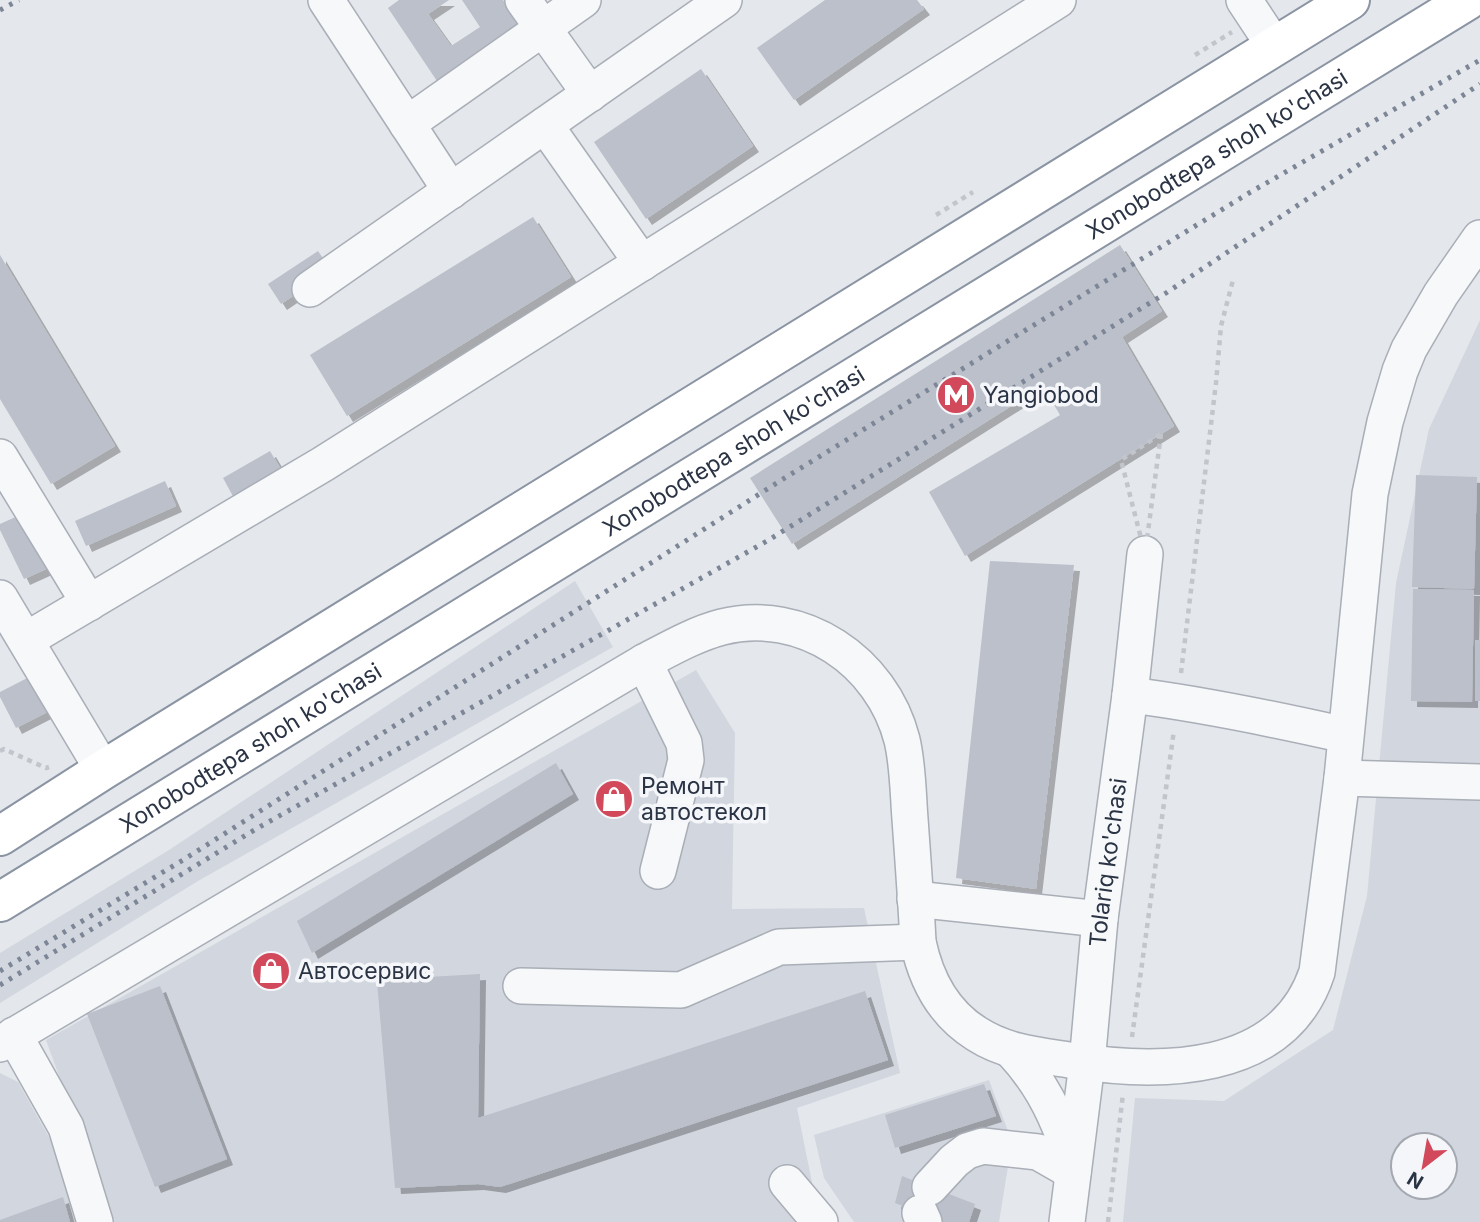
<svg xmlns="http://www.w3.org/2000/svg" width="1480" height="1222" font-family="Inter,sans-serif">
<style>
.built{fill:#d2d6de;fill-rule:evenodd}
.building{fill:#bbc0ca;filter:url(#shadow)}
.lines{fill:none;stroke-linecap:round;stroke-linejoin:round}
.minor-casing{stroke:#a9aeb7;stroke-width:38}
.highway-casing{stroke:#8b94a3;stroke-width:42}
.path{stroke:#c2c5cb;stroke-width:4.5;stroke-dasharray:5 5;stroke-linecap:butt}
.minor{stroke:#f7f8fa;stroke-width:35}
.highway{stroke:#fff;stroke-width:38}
.rail{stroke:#7d8696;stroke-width:5;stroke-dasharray:3.5 7;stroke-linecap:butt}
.labels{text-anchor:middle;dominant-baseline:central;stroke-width:7;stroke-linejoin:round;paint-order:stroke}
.street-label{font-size:23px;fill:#2b3445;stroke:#f4f6f9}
.poi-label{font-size:23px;fill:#2b3445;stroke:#f4f6f9;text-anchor:start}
</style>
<defs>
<filter id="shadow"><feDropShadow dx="6" dy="6" stdDeviation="0" flood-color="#0004"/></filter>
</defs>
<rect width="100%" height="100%" fill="#e4e7ec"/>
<path class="built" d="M1480,320v902h-357l12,-124 89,3 109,-71 34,-134 29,-313 33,-154zM1403,1145h42v42h-42z
M575,581l38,66 -415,234 -198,122v-50l169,-103z
M696,670l39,63 -3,176 132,-1 36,165 -103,35 23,114h-708l-66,-182z
M0,1073l18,9 45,80 18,60h-81z
M989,1080l23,62 -13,80h-145l-30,-44 -10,-43z"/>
<path class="building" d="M399,0h50l-21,14 23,32 29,-19 -18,-27h41l21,31 -83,56 -53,-79z
M825,0h92l7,9 -130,91 -37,-52z
M701,69l52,77 -107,73 -52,-77z
M533,217l38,60 -224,139 -37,-61z
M1120,245l42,66 -40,26 52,89 -209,130 -36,-64 131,-77 -17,-29 -251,158 -42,-66z
M318,251l13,19 -50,34 -13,-20z
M0,255l115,191 -64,38 -51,-85z
M270,451l13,22 -48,27 -12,-22z
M1416,475l61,2 -3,112 -62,-2z
M165,481l11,25 -90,40 -11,-25z
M20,515l26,54 -22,10 -24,-49v-6z
M990,561l84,4 -38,324 -80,-11z
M1413,589l61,1 -2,112 -61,-1z
M1475,640h5v61h-5z
M39,672l18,35 -41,21 -16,-31v-5z
M556,763l17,31 -261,159 -15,-32z
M427,972l1,5 52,-3 -2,144 387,-127 23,69 -388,127 -22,-3 -83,4 -18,-206z
M160,986l67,173 -72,28 -68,-173z
M984,1084l12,32 -101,32 -10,-33z
M902,1176l73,28 -6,18h-25l-49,-19z
M63,1197l7,25h-70v-2z"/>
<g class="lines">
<defs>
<g id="minor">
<path d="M326,0l125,191"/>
<path d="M523,0l67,94"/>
<path d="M1244,0l31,47"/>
<path d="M407,124l176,-124"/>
<path d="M545,125l97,138"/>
<path d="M310,289l414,-289"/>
<path d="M0,457l89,146"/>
<path d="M0,598l103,172"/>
<path d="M26,640l297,-176 735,-464"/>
<path d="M644,662l40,81 2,17 -28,111"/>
<path d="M1130,695c72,9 144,24 215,40"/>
<path d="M1342,778l138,4"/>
<path d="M915,899l185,20"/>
<path d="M521,986l160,4 98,-43 139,-5"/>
<path d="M14,1035l52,92 29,95"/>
<path d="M0,1044l644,-382c25,-13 51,-28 78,-35 80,-20 160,34 180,113 6,25 6,53 8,79 3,41 6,82 8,123 8,38 25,71 59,92 28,18 59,21 92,26 88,14 214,16 248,-88l25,-194 28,-284 15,-72 15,-51 9,-22 32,-55 39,-56"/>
<path d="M1012,1051c29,31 48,68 59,110"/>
<path d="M787,1183l33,39"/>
<path d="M930,1187l24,-26 13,-10 16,-5 55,6 35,20"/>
<path d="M920,1213l4,9"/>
<path id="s1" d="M1067,1222l20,-159 13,-144 30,-224 15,-141"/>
</g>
<g id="highway">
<path d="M0,836l103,-66 1247,-770"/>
<path id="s2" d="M0,902l1468,-902"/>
</g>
</defs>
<use href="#minor" class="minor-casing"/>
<use href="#highway" class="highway-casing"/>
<path class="path" d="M1195,55l37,-23
M936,215l37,-23
M1161,434l-16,120 -24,-94z
M1181,673l35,-290 5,-57 12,-46
M0,751l4,-2 42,19 3,-1
M1132,1037l42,-307
M1108,1222l15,-128"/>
<use href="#minor" class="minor"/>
<use href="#highway" class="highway"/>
<path class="rail" d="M0,10l19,-10
M0,971l183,-111 608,-386 458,-281 231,-133
M0,985l256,-156 511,-288 399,-248 314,-209"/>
</g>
<defs>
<symbol id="metro-disc" viewBox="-11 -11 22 22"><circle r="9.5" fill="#d1495b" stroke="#f4f6f9"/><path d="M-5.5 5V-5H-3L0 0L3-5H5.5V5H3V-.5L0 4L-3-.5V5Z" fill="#fff"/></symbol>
<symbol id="shop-disc" viewBox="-11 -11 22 22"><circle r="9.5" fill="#d1495b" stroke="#f4f6f9"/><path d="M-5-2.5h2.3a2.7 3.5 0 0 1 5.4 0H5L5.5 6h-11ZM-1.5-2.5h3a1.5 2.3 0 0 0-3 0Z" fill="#fff"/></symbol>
</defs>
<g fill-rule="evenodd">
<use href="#metro-disc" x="934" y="373" width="44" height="44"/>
<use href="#shop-disc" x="592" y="777" width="44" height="44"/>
<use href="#shop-disc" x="249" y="949" width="44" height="44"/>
</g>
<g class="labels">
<g class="street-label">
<text stroke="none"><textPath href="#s2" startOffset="1428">Xonobodtepa shoh ko'chasi</textPath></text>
<text stroke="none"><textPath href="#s2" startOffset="861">Xonobodtepa shoh ko'chasi</textPath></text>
<text stroke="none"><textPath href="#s2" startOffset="294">Xonobodtepa shoh ko'chasi</textPath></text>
<text stroke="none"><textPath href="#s1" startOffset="362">Tolariq ko'chasi</textPath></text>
</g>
<g class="poi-label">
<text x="983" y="395">Yangiobod</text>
<text x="641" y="786">Ремонт<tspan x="641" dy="26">автостекол</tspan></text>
<text x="298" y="971">Автосервис</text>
</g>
</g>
<g transform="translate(1424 1166) rotate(211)"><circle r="33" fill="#f4f6f9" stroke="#a4a8b1" stroke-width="2"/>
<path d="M0-5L12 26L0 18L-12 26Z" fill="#d1495b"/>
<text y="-10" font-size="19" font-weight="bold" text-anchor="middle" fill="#2b3445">N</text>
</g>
</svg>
